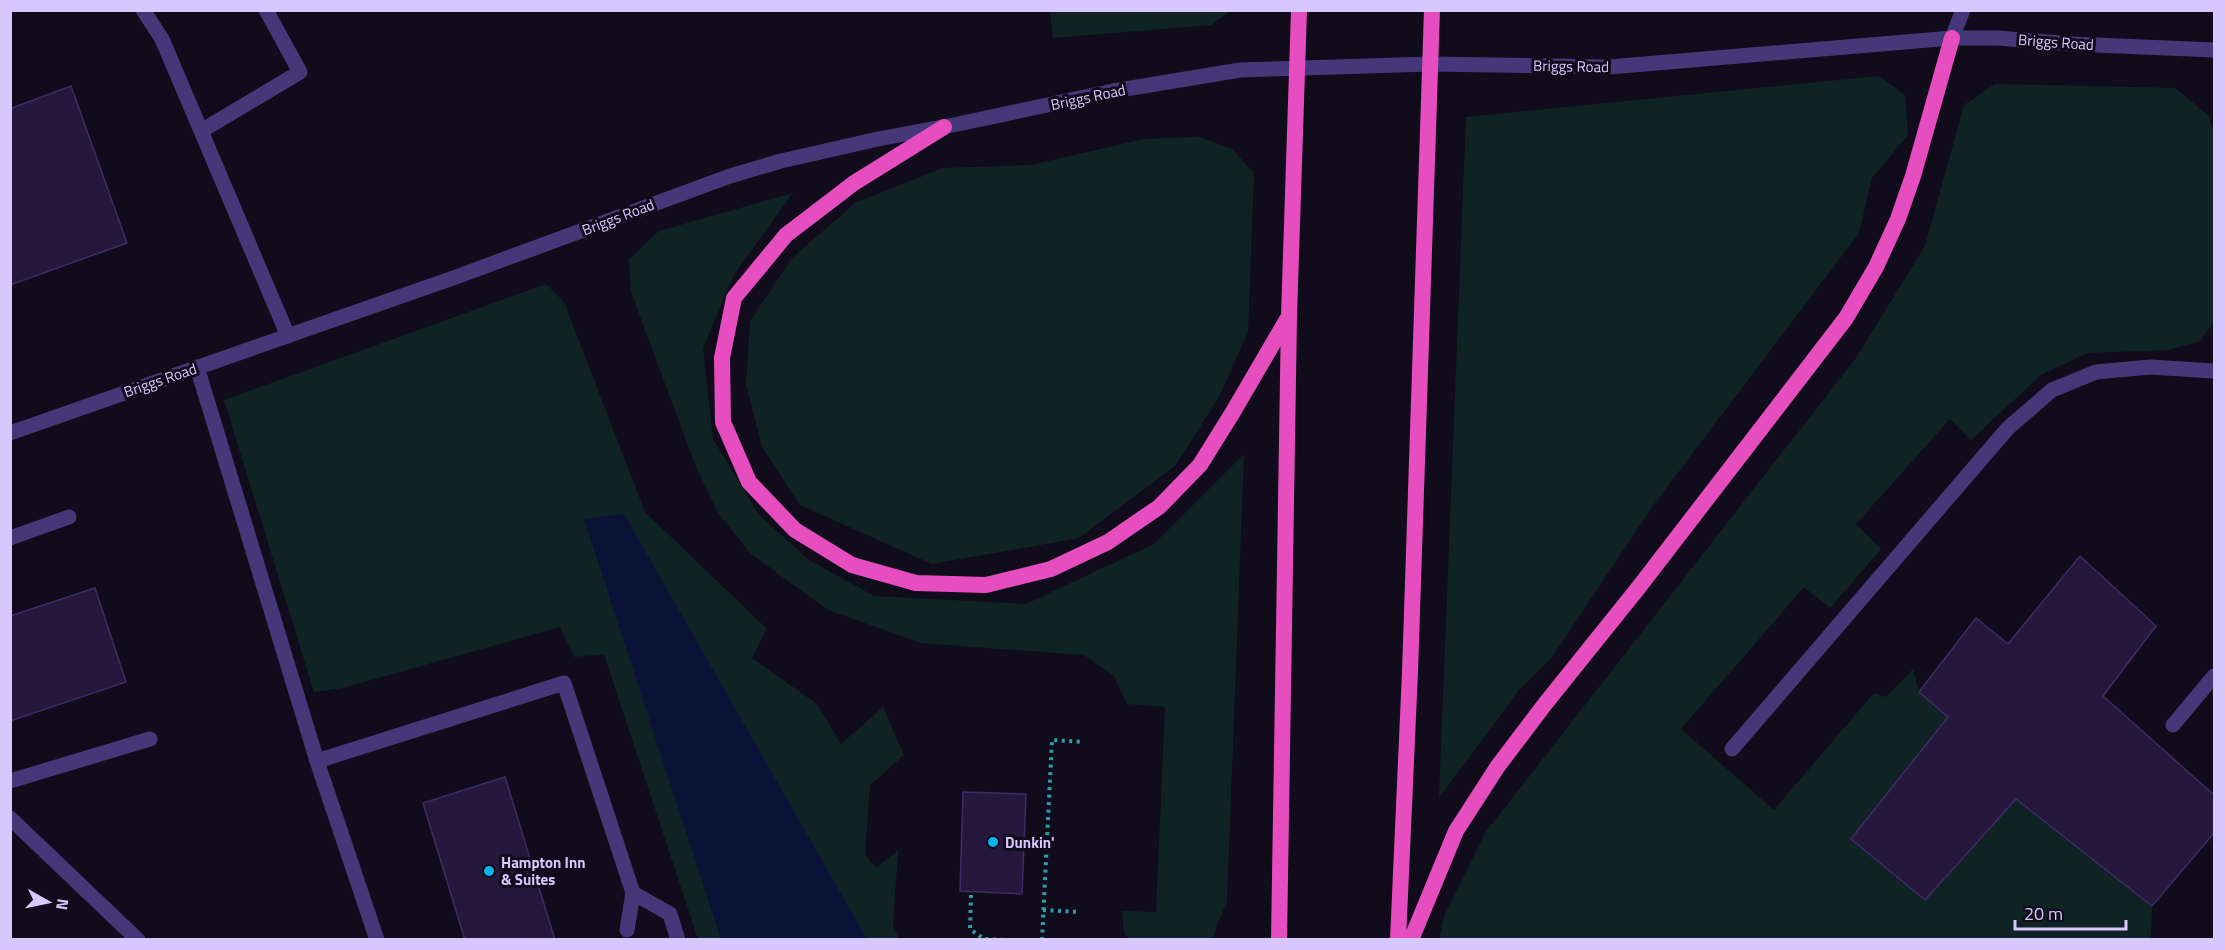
<svg xmlns="http://www.w3.org/2000/svg" width="2225" height="950" font-family="'Titillium Web',sans-serif">
<style>
.green{fill:#0f2325}
.water{fill:#0a1337}
.building{fill:#25183c;stroke:#402b67;stroke-width:1.5}
.lines{fill:none;stroke-linecap:round;stroke-linejoin:round}
.path{stroke:#309ea9;stroke-width:4;stroke-dasharray:3 4.5;stroke-linecap:butt}
.service{stroke:#443879;stroke-width:15}
.minor{stroke:#443879;stroke-width:15}
.tertiary{stroke:#443879;stroke-width:15}
.trunk{stroke:#e64dbe;stroke-width:16}
.poi-dot{fill:#08b2ea;stroke:#110c1c;stroke-width:2}
.labels{text-anchor:middle;dominant-baseline:central;stroke-width:6;stroke-linejoin:round;paint-order:stroke}
.street-label{font-size:15px;fill:#d6c8fd;stroke:#110c1c}
.poi-label{font-size:15px;font-weight:bold;fill:#d6c8fd;stroke:#110c1c;text-anchor:start}
</style>
<rect width="100%" height="100%" fill="#110c1c"/>
<path class="green" d="M1050,11v-1l180,1 -19,14 -158,13z
M1879,76l26,19 3,40 -36,43 -13,55 -207,274 -100,150 -33,33 -80,108 27,-681z
M1995,84l180,4 34,28 5,19v187l-14,19 -32,9 -81,3 -46,22 -70,65 -21,-21 -94,105 25,25 -51,59 -26,-21 -123,142 93,81 100,-117 12,4 27,-28 6,23 29,25 -96,123 73,60 91,-101 136,107 -1,33 -712,1 5,-24 41,-83 371,-475 69,-112 39,-141z
M1199,137l33,12 22,24 -6,159 -29,65 -44,69 -96,72 -147,26 -132,-59 -38,-58 -16,-63 4,-63 42,-63 63,-55 88,-35 88,-3 113,-26z
M793,193l-58,80 -32,75 10,91 46,76 50,45 65,36 152,8 128,-60 90,-90 -17,447 -15,38h-83l-5,-6 -2,-22 34,1 9,-205 -38,-3 -13,-28 -30,-21 -163,-12 -93,-33 -77,-56 -33,-41 -22,-46 -65,-175 -2,-33 30,-28z
M546,284l18,18 81,210 122,117 -15,29 65,46 24,40 42,-37 21,48 -34,30 -5,69 11,14 22,-18 -5,76 6,13h-201l-94,-285 -30,3 -14,-30 -217,61 -29,4 -90,-292z"/>
<path class="water" d="M624,514l243,425h-146l-137,-420z"/>
<path class="building" d="M71,86l56,157 -117,42v-181l2,4z
M2080,556l76,70 -53,70 111,99v38l-62,73 -136,-107 -91,101 -74,-61 97,-122 -29,-25 57,-74 32,26z
M95,588l31,94 -116,39v-105z
M505,777l50,163h-90l-42,-137z
M963,792l63,2 -4,100 -62,-3z"/>
<g class="lines">
<path class="path" d="M971,895l-1,34 14,10 20,1
M1043,910l36,2
M1042,940l10,-200 31,2"/>
<path class="service" d="M143,10l19,29 126,297
M201,131l99,-59 -34,-62
M197,367l120,394 60,179
M10,538l59,-21
M2173,725l41,-49
M1732,749l276,-321 44,-38 44,-18 54,-5 64,4
M317,761l247,-78 69,210 -6,37
M10,781l140,-42
M10,818l128,122
M633,893l37,21 8,26"/>
<path class="minor" d="M1952,38l11,-28"/>
<path class="tertiary" d="M10,433l446,-156 274,-101 51,-15 97,-22 80,-15 155,-33 127,-21 191,-6 178,3 343,-29h46l74,6 142,6"/>
<path class="trunk" d="M944,127l-90,56 -68,52 -52,63 -12,60 1,64 26,60 46,48 57,35 64,18 70,2 65,-16 57,-27 51,-35 41,-42 33,-53 56,-96
M1279,940l10,-624 10,-306
M1398,940l12,-268 22,-662
M1411,940l45,-109 42,-65 47,-62 94,-117 207,-269 30,-51 22,-48 15,-43 39,-138"/>
</g>
<g class="poi-dot">
<circle cx="993" cy="842" r="6"/>
<circle cx="489" cy="871" r="6"/>
</g>
<g class="labels">
<g class="street-label">
<text transform="translate(2056 42) rotate(4)">Briggs Road</text>
<text transform="translate(1571 66) rotate(1)">Briggs Road</text>
<text transform="translate(1088 97) rotate(-12)">Briggs Road</text>
<text transform="translate(618 217) rotate(-21)">Briggs Road</text>
<text transform="translate(160 380) rotate(-19)">Briggs Road</text>
</g>
<g class="poi-label">
<text x="1005" y="842">Dunkin'</text>
<text x="501" y="862">Hampton Inn<tspan x="501" dy="17">&amp; Suites</tspan></text>
</g>
</g>
<rect width="2225" height="950" fill="none" stroke="#d6c8fd" stroke-width="24"/>
<g transform="translate(48 902) rotate(99)" stroke="#110c1c" stroke-width="4.5" paint-order="stroke">
<path d="M0-4.5L10 22L0 15L-10 22Z" fill="#d6c8fd"/>
<text y="-9" font-size="16" font-weight="bold" text-anchor="middle" fill="#d6c8fd">N</text>
</g>
<path d="M2015 920v9h111v-9" fill="none" stroke="#d6c8fd" stroke-width="3"/>
<text x="2024" y="920" font-size="18" fill="#d6c8fd" stroke="#110c1c" stroke-width="4.5" paint-order="stroke">20 m</text>
</svg>
